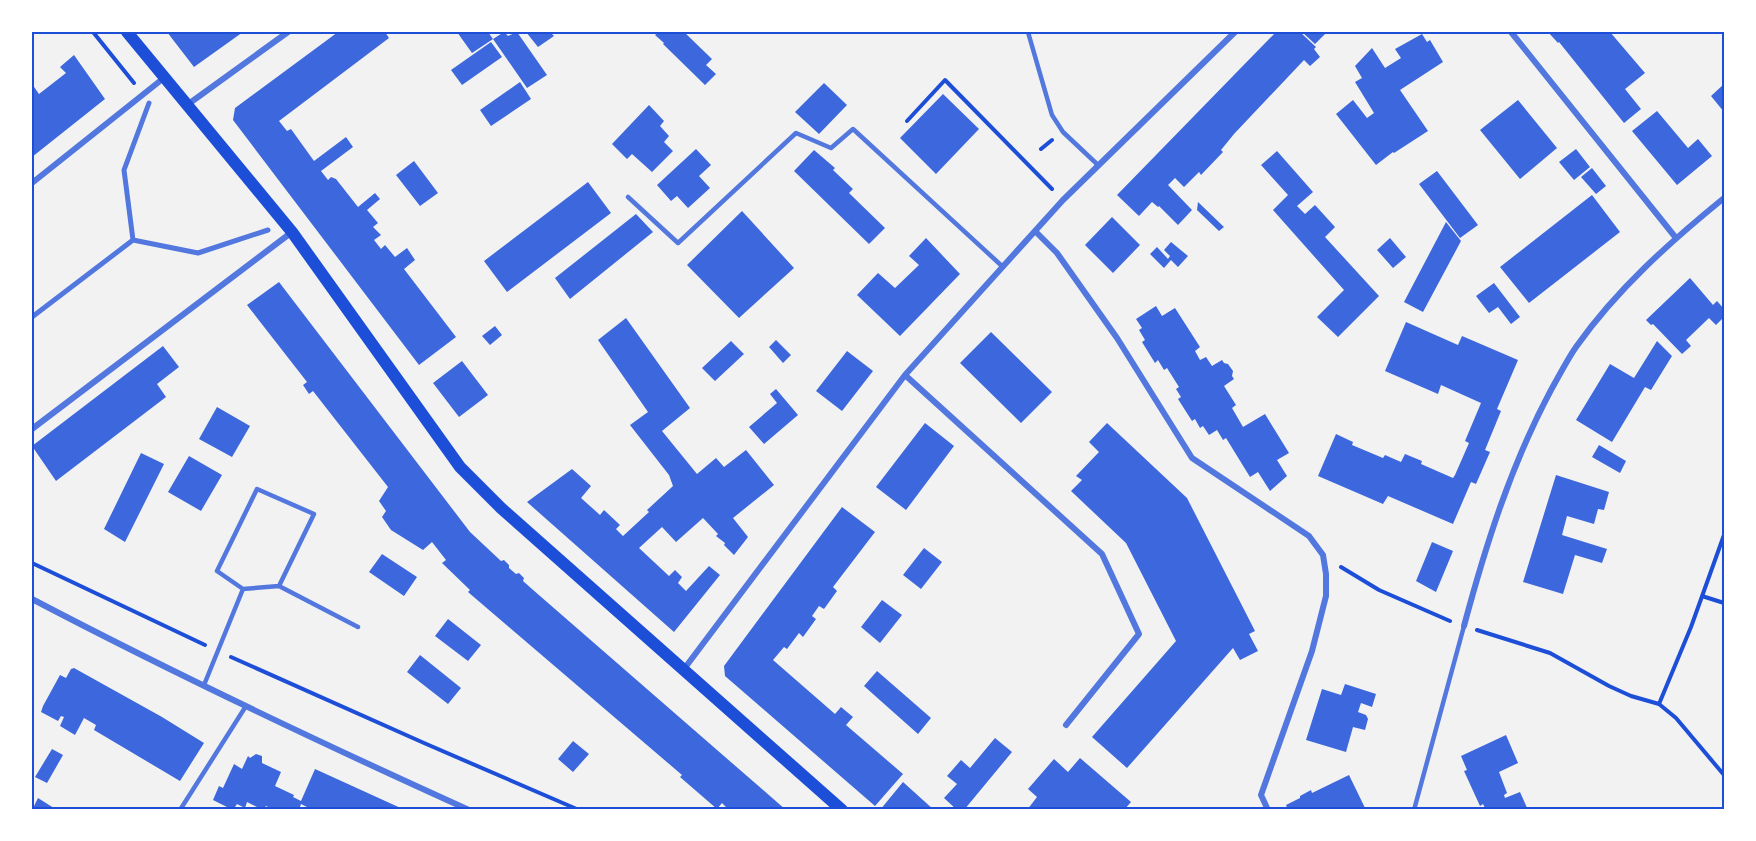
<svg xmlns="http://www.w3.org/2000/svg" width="1756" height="841" font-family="Ubuntu,sans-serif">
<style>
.building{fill:#3d67dc}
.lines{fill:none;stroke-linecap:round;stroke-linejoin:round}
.path{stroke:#1d4ed8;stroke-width:4}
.service{stroke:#5277de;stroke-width:4.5}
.pedestrian{stroke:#5277de;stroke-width:5}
.minor{stroke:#5277de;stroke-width:6}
.secondary{stroke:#1d4ed8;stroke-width:12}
.neatline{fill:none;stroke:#1d4ed8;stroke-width:2}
</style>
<rect width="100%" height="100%" fill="#f2f2f2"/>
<path class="building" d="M167,32h76l-49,35z
M338,32h47l4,6 -110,83 8,10 4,-2 23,32 32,-24 7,10 -32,24 7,9 3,-3 5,2 22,28 17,-14 5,6 -13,11 11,13 -5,4 8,8 -7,5 7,9 4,-4 10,12 12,-9 8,12 -11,9 52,68 -37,28 -186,-245 2,-12z
M457,32h31l5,7 -21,14z
M504,32l4,4 9,-4 30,43 -20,13 -34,-49z
M526,32h24l4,4 -16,11z
M659,32h25l28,27 -6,6 10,9 -11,11 -42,-41 1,-1 -9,-8z
M1276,32h24l16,15 -2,2 6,8 -10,9 -6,-6 -70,74 -13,16 2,2 -22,23 -2,-3 -15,15 -9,-9 -7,7 24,25 -14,15 -19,-19 -1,1 -6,-5 -13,14 -22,-21z
M1302,32h25l-12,12z
M1548,32h62l35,41 -20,16 16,20 -17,14 -65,-81 -1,1z
M1422,34l5,8 3,-2 13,22 -43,28 28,41 -34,22 -1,-1 -17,13 -40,-51 17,-14 14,18 7,-5 -19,-31 7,-4 -7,-12 17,-18 13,20 16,-10 -6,-9z
M491,42l11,15 -40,28 -11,-15z
M74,55l31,44 -73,58v-73l7,10 27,-21 -6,-6z
M520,82l11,17 -40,27 -11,-16z
M824,83l23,22 -28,29 -24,-22z
M1724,84v28l-13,-16z
M943,94l36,35 -43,45 -36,-36z
M1518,100l39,48 -37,31 -40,-49z
M649,105l15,16 -4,5 9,10 -5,6 9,9 -21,21 -20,-18 -5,5 -15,-15z
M1657,111l31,37 10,-9 14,17 -35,29 -45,-54z
M696,149l15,16 -12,11 11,12 -22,20 -11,-12 -6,5 -14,-16z
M1576,149l14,18 -16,13 -15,-18z
M814,150l21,18 -2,2 20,19 -4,4 36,35 -16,16 -75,-73z
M1277,151l36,41 -16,14 8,8 10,-9 20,22 -10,10 54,59 -41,41 -21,-20 27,-27 -71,-80 15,-15 -27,-30z
M414,161l24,32 -18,13 -24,-31z
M1592,168l14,18 -10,8 -15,-17z
M1437,171l41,54 -18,13 -41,-54z
M588,182l23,31 -104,79 -23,-31z
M1592,195l28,37 -91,71 -29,-36z
M1198,202l26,25 -5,4 -22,-21z
M742,211l52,57 -55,50 -52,-53z
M636,214l17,18 -83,67 -15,-21z
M1112,217l28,28 -27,28 -28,-28z
M1446,222l15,19 -38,71 -19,-10z
M926,238l34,36 -60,62 -43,-41 21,-22 17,15 24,-23 -10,-9z
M1390,238l16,19 -13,11 -16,-18z
M1171,242l17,14 -10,11 -7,-7 -7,8 -14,-14 7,-7 11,12 2,-3 -6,-6z
M1690,278l23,27 4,-4 7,8v8l-8,8 -7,-7 -23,22 5,6 -9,8 -29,-30 -2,1 -5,-5z
M279,282l191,250 31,29 3,-1 5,5v3l7,6 3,-1 5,5 -1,3 9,8 254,221h-57l-7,-7 -5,6 -37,-32 2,-2 -214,-183 2,-2 -28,-27 4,-3 -14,-18 -9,8 -32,-20 -9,-13 4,-6 -7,-10 9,-14 -75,-96 -4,3 -6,-9 4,-3 -60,-77z
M1494,283l26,34 -9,7 -13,-17 -9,6 -13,-17z
M1156,306l6,10 13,-8 25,39 -5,4 5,9 6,-3 6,9 10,-6 2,3 4,1 5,7 -1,5 2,3 -10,7 12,19 -4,3 11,19 22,-13 24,39 -12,7 10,16 -17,15 -12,-19 -8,5 -24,-39 -3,2 -6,-10 -8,5 -6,-9 -3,2 -5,-9 -3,2 -14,-22 3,-2 -5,-8 3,-2 -12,-19 -3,2 -6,-10 -3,3 -13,-21 3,-2 -6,-10 3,-2 -6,-9z
M626,318l64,90 -28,23 35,43 19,-16 8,9 22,-17 28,35 -41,33 15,19 -14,18 -10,-10 1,-2 -9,-7 2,-2 -15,-16 -27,24 -14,-15 -23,21 30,28 6,-6 7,7 -4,6 8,8 23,-25 11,9 -46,57 -147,-130 45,-33 19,17 -10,12 19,17 4,-5 16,15 -4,4 7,7 26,-24 -2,-2 26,-24 -4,-11 -39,-50 18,-13 -50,-72z
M1406,322l52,23 4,-9 56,24 -21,49 4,2 -16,39 5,2 -14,32 -5,-2 -18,42 -65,-28 -5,8 -65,-28 18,-42 17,8 -1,3 31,13 2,-3 16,7 4,-8 17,7 -1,3 32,14 2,-3 14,-32 -4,-2 16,-38 -40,-18 -3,9 -53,-23z
M495,326l7,9 -12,10 -8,-9z
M991,332l61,60 -31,31 -61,-60z
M776,340l15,15 -8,8 -14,-16z
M731,341l13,13 -29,27 -13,-13z
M1657,341l15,15 -21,34 -6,-3 -33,55 -36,-22 34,-56 24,14z
M163,346l16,21 -22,17 9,13 -110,84 -24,-35z
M847,351l26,20 -31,40 -26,-20z
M462,361l26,34 -29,22 -26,-34z
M776,389l22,26 -34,29 -15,-17 28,-24 -7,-9z
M217,407l33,19 -18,31 -33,-18z
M925,423l29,23 -48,64 -30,-23z
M1107,423l80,75 68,133 -6,3 9,17 -18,9 -7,-12 -106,120 -35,-31 84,-96 -50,-98 -55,-52 11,-11 -6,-4 23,-24 -10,-10z
M1599,445l27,16 -6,12 -28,-16z
M141,453l23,11 -39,78 -21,-13z
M189,456l33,19 -21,36 -33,-19z
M1556,475l53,17 -5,18 -6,-1 -4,15 -27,-8 -5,19 45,14 -5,14 -27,-8 -12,39 -40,-12z
M842,507l33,25 -42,55 4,4 -13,18 -5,-3 -7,10 4,3 -13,18 -4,-4 -12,16 -3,-2 -11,13 62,54 6,-7 12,10 -7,8 57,49 -28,32 -150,-130 -1,-10z
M1432,542l21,9 -17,41 -20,-11z
M924,548l18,14 -21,27 -18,-14z
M382,554l35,23 -13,19 -35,-24z
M882,600l20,15 -22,28 -19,-16z
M448,619l33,26 -13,16 -33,-25z
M420,655l41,33 -13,16 -41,-32z
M74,668l88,49 42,26 -24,38 -86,-51 2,-5 -12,-7 -9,17 -15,-9 4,-9 -3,-1 -3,5 -17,-9 2,-6 17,-31 6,3 5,-9z
M877,671l54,47 -13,16 -54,-48z
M1345,684l31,10 -4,13 -11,-4 -3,9 8,3 2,4 -3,11 -12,-3 -7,25 -40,-12 16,-51 19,6z
M1506,735l12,28 -19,9 8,21 -3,2 1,3 15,-6 8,18h-42l-3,-6 -3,2 -16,-35 3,-1 -6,-14z
M995,738l17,14 -48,58h-7l-13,-12 13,-14 -10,-8 14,-16 9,8z
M573,741l16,13 -16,18 -15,-13z
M52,749l11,6 -16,28 -12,-6z
M256,754l6,2v7l19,9 -6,14 19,9 -1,2 8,4 14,-32 90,41h-92l-12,-6 -2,6h-25l-8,-4 -3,4 -16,-8 -2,6 -8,-4 -4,6 -20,-10 6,-14 4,2 11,-24 8,5 6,-13 2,2z
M1080,758l51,44 -7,8h-97l10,-13 -9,-8 26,-30 14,13z
M1349,775l17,35h-78l-2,-5 14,-7v-2l11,-6 1,3z
M903,782l31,28h-54z
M38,798l19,12h-25z"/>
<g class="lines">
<path class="path" d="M93,32l41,51
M907,121l38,-41 107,109
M1041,149l11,-9
M32,563l173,82
M1341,567l38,23 71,31
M1702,596l22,7
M1477,630l73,23 59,33 22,10 28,8 17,14 48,57
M231,657l193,86 155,67
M1659,704l32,-77 33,-92"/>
<path class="service" d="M1028,32l24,83 11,17 35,33
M628,197l50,46 118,-110 35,15 22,-19 150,138
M243,589l36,-3 79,41
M204,685l39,-96 -26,-18 40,-82 57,25 -35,72
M180,810l66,-104
M1414,810l50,-184"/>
<path class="pedestrian" d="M133,240l-9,-70 25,-67
M32,317l101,-77 65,13 70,-23"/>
<path class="minor" d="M1511,32l165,206
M187,105l101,-73
M32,183l133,-106
M1035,231l22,22 60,85 75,120 117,78 14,19 3,19v22l-14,55 -51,144 7,15
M905,375l197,179 37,80 -73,91
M32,429l260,-197
M32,599c143,75 289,144 437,211
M1464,626c22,-82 47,-161 87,-236 8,-14 16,-30 25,-43 41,-58 94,-105 148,-149
M684,669l221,-294 158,-175 172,-168"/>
<path class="secondary" d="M127,32l165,200 168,235 41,41 341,302"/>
</g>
<rect width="1756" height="841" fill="none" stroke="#ffffff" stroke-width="66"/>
<rect x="33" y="33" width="1690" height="775" class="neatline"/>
</svg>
